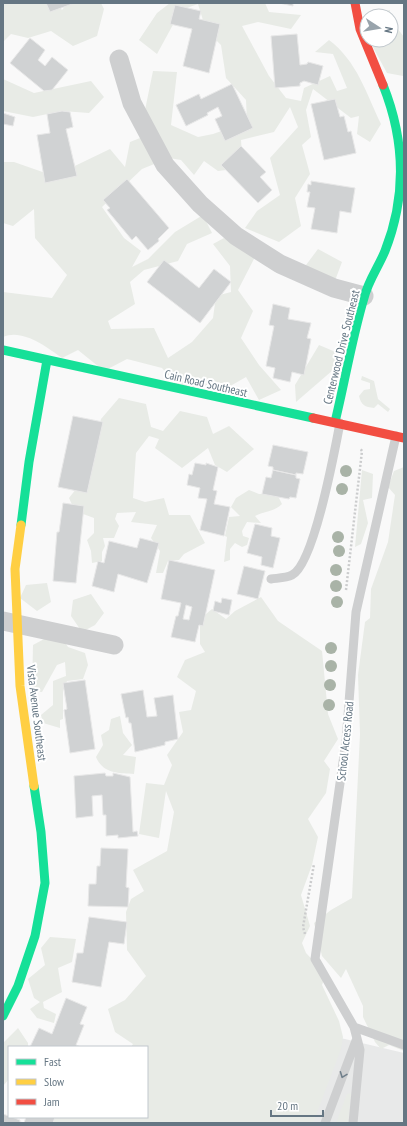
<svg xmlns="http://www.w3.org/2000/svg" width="407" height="1126" font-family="'PT Sans Narrow',sans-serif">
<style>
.built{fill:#e8e9e9}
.green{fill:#e8ebe6}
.building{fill:#d0d2d3;stroke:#e8e8e8;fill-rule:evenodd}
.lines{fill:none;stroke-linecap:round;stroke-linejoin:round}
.path{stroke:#cbcccd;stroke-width:2.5;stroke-dasharray:2 2;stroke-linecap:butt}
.lane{stroke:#cecfd0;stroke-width:9}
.street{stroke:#cecfd0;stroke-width:19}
.fast{stroke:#16e098;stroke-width:9}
.slow{stroke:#ffcf43;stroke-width:9}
.jam{stroke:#f24e42;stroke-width:9}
.tree{fill:#a9b3a7}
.oneway{stroke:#707f8b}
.labels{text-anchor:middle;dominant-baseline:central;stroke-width:4;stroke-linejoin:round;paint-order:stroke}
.street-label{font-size:12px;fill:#657683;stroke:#fff}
</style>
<rect width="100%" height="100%" fill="#f9f9f9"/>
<path class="built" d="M192,1003l212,50v70h-238z"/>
<path class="green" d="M3,3h54l5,7 6,-7h33l3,6 -7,27 -24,10 -22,-15 -23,7 -17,-4 -8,8z
M170,3h95l4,9 32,3 -10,14 -33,-7 -16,4 27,50 17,22 15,3 3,-13 26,-12 7,15 10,-3 -14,-34 -18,-2 14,-12c28,21 37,53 52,84l-11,18 -13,-8 2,-18 -8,2 -38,-29 -7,21 5,27 -9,8 8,29 -15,24 6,28 -22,16 -34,-14 12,-17 23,-16 -10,-37 28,-31 -8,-20 -16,25 -33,8 2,28 -25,3 -14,-10 -10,14 -13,-15 -12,-2 -27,11 -40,38 22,31 17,13 -9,16 16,-8 27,-27 28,-17 9,18 -25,11 -9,17 -34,9 -14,12 5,22 -27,17 3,8 43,-1 14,30 24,-16 21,-24 3,-22 15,-4 -1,-26 -17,-22 11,-6 32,17 -18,35 15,21 -12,27 18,27 22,25 -22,10 -13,-23 -21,12 -48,-3 -15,-18 -35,-9 -23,12 -26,-21 -16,8c-15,-11 -40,-30 -59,-21v-45l49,6 15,-23 -32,-37 -1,-29 -21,17 -10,-3v-61h11l40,14 56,-27 15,18 5,-25 15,-6v-26l8,-39 24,1 -6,53 27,12 15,-3 34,-12 -1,-22 -20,-22 -5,-33 -15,-15 -8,-26 -17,6 -24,44 -18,-14 18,-27z
M390,10l-1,6h-18l1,-2z
M391,24h3l10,13 -1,39 -16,-3 -18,-33h22z
M3,79l31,14 57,-12 13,16 -15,16 -27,-2 -29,6 -30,-6z
M318,249l24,13 -6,16 -18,8 -12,-21z
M319,345l19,8 -5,17 -37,32 -1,-17z
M362,376l12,5 4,18 12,10 -2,3 -10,-8 -4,4c-9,-1 -13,-3 -15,-12l5,-6 6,-1v-6l-9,-3z
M119,398l27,6 5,23 12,4 17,-20 27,6 6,17 16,-8 25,23 -27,23 -12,-7 -7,-17 -26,20 -27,-20 4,-9 -10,-3 -13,17 -3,45 12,4 19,-4 5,17h21l15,28 -21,11 -5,6 -11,1 -5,12h-7l4,-22 -9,-13 6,-13 -26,-3 5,-10 -19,1 -2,6 4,7 -5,12h-11l2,8 -3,6v9l-10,2 -1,-12 -4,-11 7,-7v-15l-19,-7 -6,-13 14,-18 18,-61z
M404,467v584l-15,-6 -8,4 -6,-7 -12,-25v-11l-17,-37 -5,9 -19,-22 -8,-33 17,-13 21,-12 8,-164 -2,-59 7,-53 5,-4 1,-29 17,-47 7,-47 -7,-8 6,-16z
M362,470l11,4 -1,24 -9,2 5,23 -7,21 -6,3z
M249,490l10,4h18l5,10c-10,9 -15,6 -27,12l6,7 -14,-1 -5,9 1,5 6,2 -2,7 -5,2 -7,-4 -5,6v11l-6,2 3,-25 -2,-1 4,-19 11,-1 -9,-9 5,-9z
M47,583l4,19 -14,9 -17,-13 6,-13z
M91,594l13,19 -9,12 -13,7 -11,-16 2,-16z
M261,597l17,24 44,30 6,63 10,25 -14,22 6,8 -4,24 -18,26 10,18 -6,28 -11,30 9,31 -8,17 4,10 20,21 -4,11 17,36 4,16 -2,12 -28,74h-265l3,-6h96v-70h-16l2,-3 -18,-12 -7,-23 17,-9 21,-24 -19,-26 -1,-38 5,-13 13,-8 -11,-21 34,-19 7,-39 -8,-21 -7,47 -20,-4 7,-51 18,2 8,-20 -5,-10 16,-23 -4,-20 12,-2 5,-19 -19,-14 8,-17 20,-8 -5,-8v-25l12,-10 14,10 9,-8z
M46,638h16l6,9 17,6 3,12 -5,14 -16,2 -4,10v28l-3,1v8l-17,-5 -2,-8 12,-10v-24l13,-5 -1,-14 -8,3 -15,27 -10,-1 1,-46z
M120,716l3,17 9,12 -9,10 13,2 -2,17c-15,-1 -31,0 -38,-17l7,-12 -2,-10 8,-5 2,-11z
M50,937l26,2 -4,23 -14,6 4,24 -19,10 1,6 12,6 -2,9 -17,-5 -7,-9 10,-7 -6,-4 -6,-19 17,-14 -4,-17z
M18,1028l10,15v4h-19v32l-6,7v-43z
M351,1093l-3,30h-12l11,-29z"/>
<path class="building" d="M46,3h29l-25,9z
M279,3h14v3z
M175,5l26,6 -2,8 21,5 -11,49 -26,-7 9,-37 -22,-5z
M297,34l3,31 7,-1 1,-2 15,4 -5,19 -14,-4 -4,2v3l-25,2 -4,-52z
M30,38l15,12 -7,10 7,6 7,-9 16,13 -16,20 -8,1 -34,-28z
M232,84l21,44 -28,13 -10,-22 7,-3 -4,-9 -11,6 1,2 -22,11 -10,-21 23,-11 2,5z
M335,99l5,18 4,-1 4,16 3,-1 5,22 -32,7 -13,-56z
M62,111l8,1 3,15 -7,2 11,47 -32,7 -8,-48 13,-2 -3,-19z
M3,113l12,4 -2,9 -10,-2z
M241,146l25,26 -6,5 12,13 -14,13 -37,-38z
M127,179l42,49 -11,11 1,2 -11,9 -12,-14 -4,4 -25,-30 3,-2 -7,-8z
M311,181l44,7 -4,25 -11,-2 -3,22 -26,-4 4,-21 -8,-1 3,-15h-3l1,-8 3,1z
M164,260l35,28 15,-19 17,13 -31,41 -53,-41z
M273,304l17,4 -2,11 23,4 -4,15 4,1 -7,36 -12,-3 -2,10 -17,-4 2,-10 -9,-2 8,-40 -5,-1z
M73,416l30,6 -16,71 -29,-6z
M273,445l35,7 -5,22 -7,-1v2l-23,-5v-3l-5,-1z
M195,463l11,2v-2l12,4 -5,23 4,1 -3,13 16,3 -6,29 -24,-6 7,-31 -9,-1 2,-10 -13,-3 2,-11 3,1z
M273,470l23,5v3l4,1 -4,19 -6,-1 -1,2 -27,-5 4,-17 5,1z
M63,503l21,3 -8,77 -23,-2 4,-49h2z
M255,524l17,4 -1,8 9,2 -7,30 -12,-3 1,-8 -15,-4z
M140,538l19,5 -12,40 -29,-9 -4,18 -22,-6 6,-25 6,2 5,-22 28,7z
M169,560l46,10 -12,56 -4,-1 -4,17 -24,-5 5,-21h2l3,-13 -20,-4zM186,605l6,2 -3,13 -6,-1z
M244,566l21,5 -7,28 -21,-5z
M222,598l10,2 -3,15 -16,-4 2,-10 6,2z
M85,680l10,69 -25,4 -6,-43 3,-1 -4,-26z
M143,690l4,27 10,-1 -3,-18 19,-3 5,44 -13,3v3l-30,7 -4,-29h-2l-1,-6 -2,1 -5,-24z
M105,773l1,3h7v-3l17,4 3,55 4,-1 1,5 -20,2v-3l-12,1v-21h-3l-1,-20 -10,1 1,20 -17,2 -2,-42z
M101,848l27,1 -2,38 3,1 -1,19 -40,-1 1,-22h7l1,-18h3z
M89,917l38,5 -3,22 -15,-2 -8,45 -29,-5 5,-29h6z
M66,998l21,9 -7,17 4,1 -8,20 5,2h-51l9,-19 13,6z
M3,1114l17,6v2l4,1 2,-6h29l-2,6h-50z"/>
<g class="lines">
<path class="path" d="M346,590l16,-139 -2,-3
M305,934l-2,-7 11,-63"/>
<path class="lane" d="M271,579c7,-1 15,-1 21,-4 22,-11 43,-126 48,-152
M354,1027l50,18
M325,1123l32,-85
M353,1123l7,-73 -6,-23 -39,-68 31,-218 10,-129 40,-176"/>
<path class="street" d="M119,59l13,44 33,62 35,39 36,32 44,28 54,24 30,8
M3,621l111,24"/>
<path class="fast" d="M3,350l310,68
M335,422c10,-41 17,-84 29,-124 4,-17 15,-32 21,-47 22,-56 20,-111 -2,-166
M21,525l8,-63 18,-102
M3,1016l15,-30 17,-50 10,-53 -4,-51 -7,-46"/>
<path class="slow" d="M21,525l-6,44 5,117 14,100"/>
<path class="jam" d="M355,3l5,26 23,56
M313,418l91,20"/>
</g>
<g class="tree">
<circle cx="346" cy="471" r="6"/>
<circle cx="342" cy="489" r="6"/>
<circle cx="338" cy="537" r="6"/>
<circle cx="339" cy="551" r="6"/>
<circle cx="336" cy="570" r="6"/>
<circle cx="336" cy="586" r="6"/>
<circle cx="337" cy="602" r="6"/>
<circle cx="331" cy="648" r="6"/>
<circle cx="331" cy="666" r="6"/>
<circle cx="330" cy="685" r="6"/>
<circle cx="329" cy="705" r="6"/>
</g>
<defs><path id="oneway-chevron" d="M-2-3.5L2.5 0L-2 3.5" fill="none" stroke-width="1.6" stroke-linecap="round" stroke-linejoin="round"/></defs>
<use class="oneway" href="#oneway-chevron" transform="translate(343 1075) rotate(111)"/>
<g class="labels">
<g class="street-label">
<text transform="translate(341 347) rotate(-76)">Centerwood Drive Southeast</text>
<text transform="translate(206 383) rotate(13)">Cain Road Southeast</text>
<text transform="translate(37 713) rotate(83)">Vista Avenue Southeast</text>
<text transform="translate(345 741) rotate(-84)">School Access Road</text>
</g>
</g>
<rect width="407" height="1126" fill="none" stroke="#657683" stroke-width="8"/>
<rect x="8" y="1046" width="140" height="72" fill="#ffffff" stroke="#c1c8cd"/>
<rect x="16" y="1059" width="20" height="6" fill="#16e098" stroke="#c1c8cd"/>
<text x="44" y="1066" font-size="12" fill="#657683">Fast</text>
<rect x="16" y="1079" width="20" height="6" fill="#ffcf43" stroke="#c1c8cd"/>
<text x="44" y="1086" font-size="12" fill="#657683">Slow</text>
<rect x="16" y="1099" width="20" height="6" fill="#f24e42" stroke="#c1c8cd"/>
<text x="44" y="1106" font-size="12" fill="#657683">Jam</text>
<g transform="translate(379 28) rotate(102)"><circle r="19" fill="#ffffff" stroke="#c1c8cd"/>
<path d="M0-3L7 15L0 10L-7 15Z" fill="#99a4ac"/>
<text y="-6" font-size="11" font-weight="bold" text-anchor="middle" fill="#657683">N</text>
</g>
<path d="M271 1110v6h52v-6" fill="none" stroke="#657683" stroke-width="2"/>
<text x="277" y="1110" font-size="12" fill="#657683" stroke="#ffffff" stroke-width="3" paint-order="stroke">20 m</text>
</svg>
